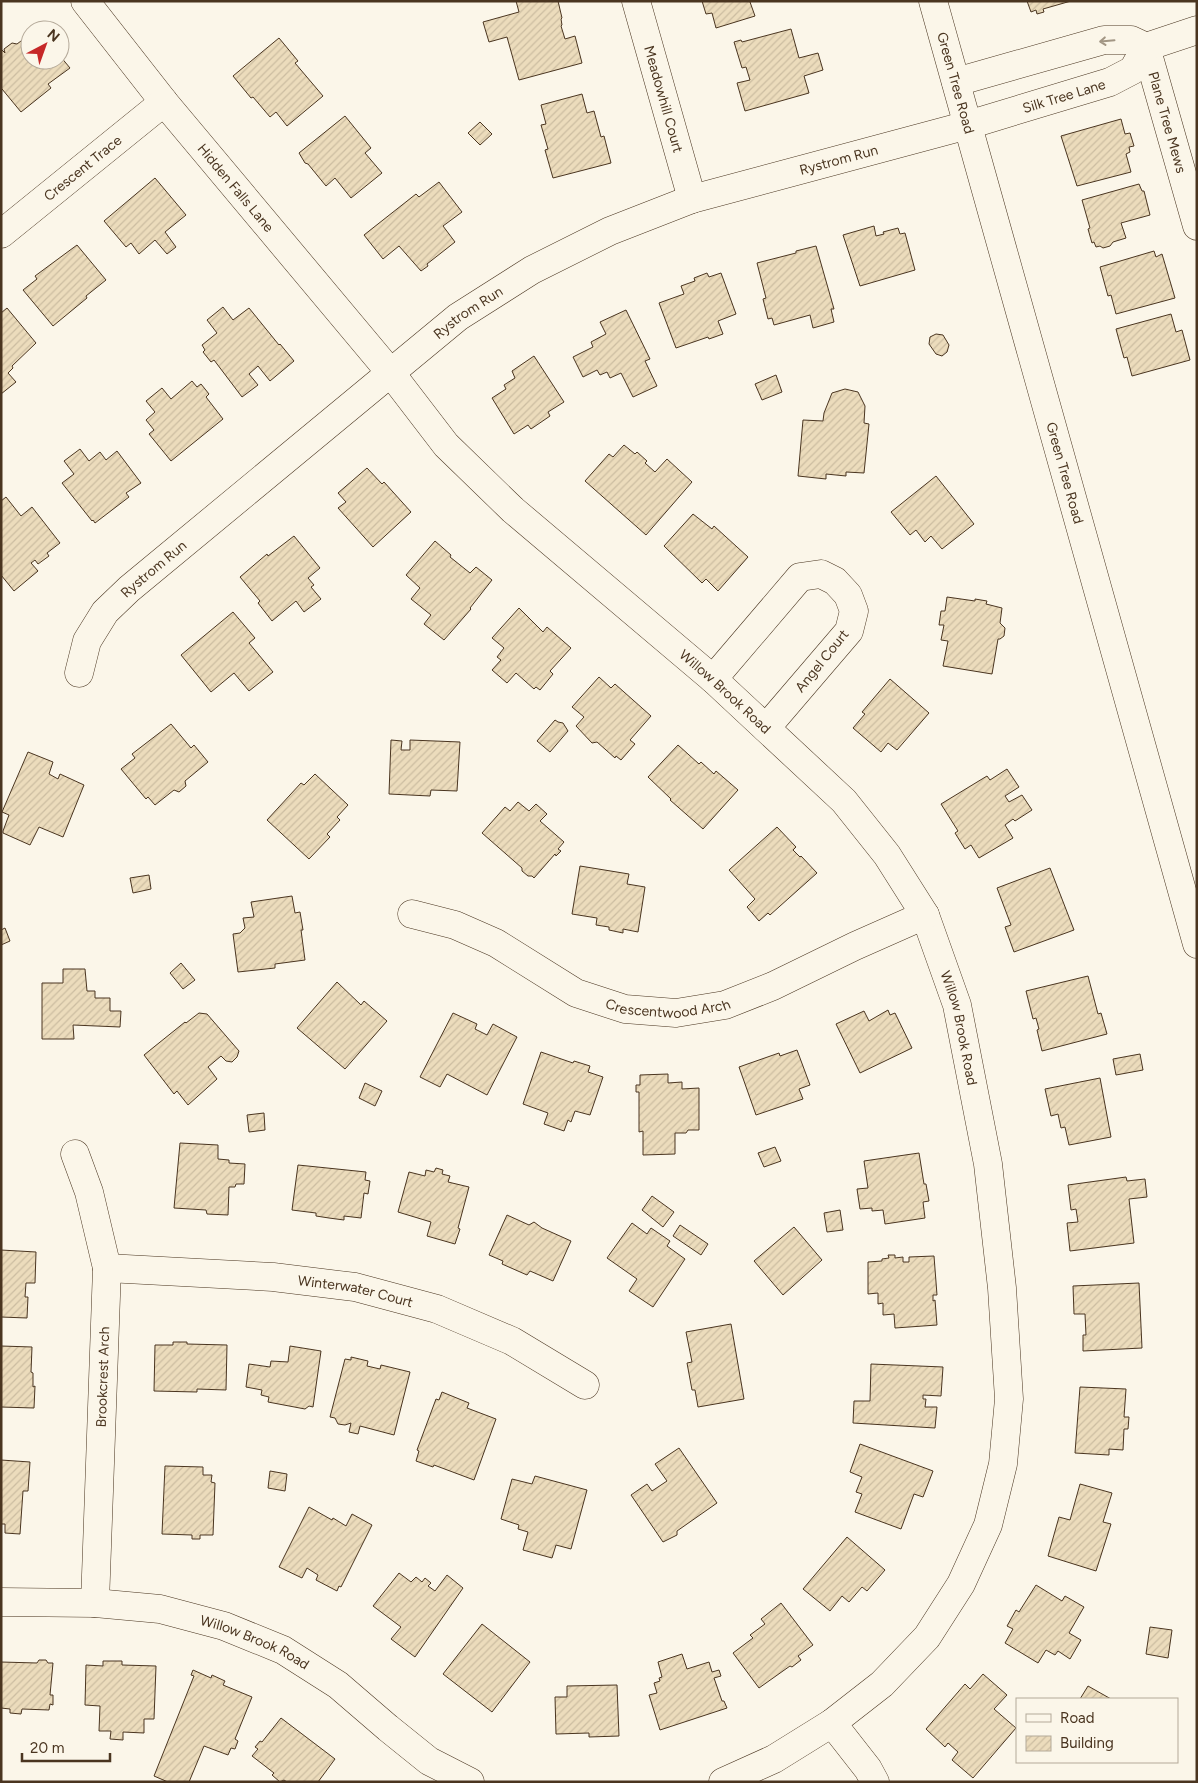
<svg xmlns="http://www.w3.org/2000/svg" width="1198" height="1783" font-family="Figtree,sans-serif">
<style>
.building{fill:url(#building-hatch);stroke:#4a3520}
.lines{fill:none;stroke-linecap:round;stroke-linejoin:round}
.minor-casing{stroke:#4a3520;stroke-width:29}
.minor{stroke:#fbf6e9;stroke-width:28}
.oneway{stroke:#a29684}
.labels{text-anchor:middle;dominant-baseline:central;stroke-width:4;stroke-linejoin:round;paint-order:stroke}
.street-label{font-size:14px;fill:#4a3520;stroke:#fbf6e9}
</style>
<defs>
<pattern id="building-hatch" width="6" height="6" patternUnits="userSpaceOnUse" patternTransform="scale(1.25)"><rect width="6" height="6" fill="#ecdcbc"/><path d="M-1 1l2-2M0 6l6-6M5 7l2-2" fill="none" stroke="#ccbda1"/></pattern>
</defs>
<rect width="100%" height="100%" fill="#fbf6e9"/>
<path class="building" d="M516,1h42l4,17 -1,1 1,6 -1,1 4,13 10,-3 7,27 -63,17 -12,-43 -18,5 -6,-20 36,-10z
M702,1h51l-3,1 5,14 -39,12 -4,-15 -6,1z
M1027,1h44l-28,8 1,3 -7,2 -1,-4 -5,2z
M791,29l8,29 19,-5 5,17 -19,6 5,17 -64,18 -8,-28 13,-3 -4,-13 -4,1 -8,-26 7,-2 1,2z
M25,38l5,6v16h30v-4l10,12 -22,16 3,4 -30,24 -19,-23 -1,1v-41l4,4 -1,-4 8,-6 5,1z
M279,38l19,23 -3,2 28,33 -36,30 -11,-14 -6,5 -17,-20 -2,1 -18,-22z
M582,94l5,19 7,-2 7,26 3,-1 7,27 -58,15 -8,-28 3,-1 -7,-24 5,-1 -5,-19z
M345,116l26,32 -6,5 17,20 -31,25 -16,-20 -9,8 -18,-22 -3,-1 -6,-10z
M1121,119l4,15 5,-1 4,13 -5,1 1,5 -4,2 5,18 -54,14 -16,-50z
M480,122l12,12 -12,11 -12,-12z
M155,178l31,37 -21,17 11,15 -9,7 -12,-14 -16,14 -8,-11 -5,4 -22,-26z
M439,182l23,30 -19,14 12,16 -28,22 1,2 -7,5 -22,-25 -16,13 -19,-24 52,-41 3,3z
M1139,184l3,7h2l6,24 -29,8 5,15 -13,4 -3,4 -7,2 -3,-2 -4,1 -2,-5 -2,1 -4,-14 2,-1 -8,-28z
M874,226l2,10 8,-2 -1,-2 15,-4 2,6 5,-1 10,37 -55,16 -17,-51z
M77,245l29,35 -20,16 1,2 -34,28 -30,-36 14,-11 -2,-3z
M816,246l18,63h-3l3,13 -21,6 -3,-13 -36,10 -2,-7 -4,1 -5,-20 3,-1 -9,-35 39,-10v-2z
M1154,251l2,6 6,-3 13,44 -59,16 -5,-19 -3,1 -8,-29z
M707,273l2,4 12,-4 15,41 -18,7 5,13 -14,5 -1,-2 -32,11 -17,-45 25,-9 -3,-8 14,-5 -1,-3z
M223,307l10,13 16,-12 30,37 1,-1 14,17 -24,20 -12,-15 -9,8 9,11 -16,12 -28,-37 -3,2 -8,-10 2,-2 -3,-5 15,-12 -10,-13z
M7,308l29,35 -24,23 1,2 -5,5 8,9 -15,12v-81z
M626,310l24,49 -5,2 12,25 -24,11 -12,-24 -11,5 -3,-6 -7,3 -3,-5 -14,7 -10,-20 20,-10 -2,-5 15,-8 -6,-12z
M1171,314l5,18 6,-2 8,30 -58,16 -5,-19 -3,1 -8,-29z
M936,334l7,1 6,10 -2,7 -5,4 -6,-2 -7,-10 1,-7z
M534,356l30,46 -16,10 2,4 -19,13 -3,-4 -14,9 -22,-36 14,-9 -2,-4 11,-7 -3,-7z
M776,375l6,17 -20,8 -7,-16z
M192,381l5,6 4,-3 8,10 -3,3 17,22 -52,42 -22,-27 5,-4 -8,-10 9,-8 -9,-11 16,-13 9,11z
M845,389l13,3 7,14 -1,17 5,1 -5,49 -18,-1v4l-20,-2v5l-28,-3 5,-56 20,1 1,-8 8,-20z
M624,445l11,9 2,-2 10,9 -2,2 10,9 12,-13 25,23 -46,53 -61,-54 24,-27 4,3z
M80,449l9,12 11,-9 6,8 11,-9 24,32 -15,10 3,4 -34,26 -2,-3 -1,1 -30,-38 12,-9 -10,-13z
M367,468l15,16 2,-2 27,30 -38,35 -35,-39 8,-6 -8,-9z
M936,476l38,48 -32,25 -11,-13 -6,6 -9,-12 -6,5 -19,-23z
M6,497l15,19 11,-9 28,36 -13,10 2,3 -11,8 -3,-4 -4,3 7,8 -24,20 -13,-16v-74z
M693,514l19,15 2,-3 34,31 -30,34 -12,-12 -4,4 -38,-37z
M294,536l26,32 -12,10 6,7 -3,2 10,12 -17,13 -8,-11 -24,20 -14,-18 2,-2 -20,-24 27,-23 1,2z
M435,541l16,14 -1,2 20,16 6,-6 16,13 -22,28 1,1 -27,31 -20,-16 7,-9 -20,-16 9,-11 -14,-13z
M947,597l28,4v-2l12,2 -1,3 16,4 -2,15 5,5 -1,8 -4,3h-2l-6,35 -49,-8 5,-25 -7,-1 3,-15h-5l2,-14h4z
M519,608l24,24 4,-5 24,21 -21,23 3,3 -13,16 -4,-3 -2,2 -18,-16 -9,10 -15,-13 9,-10 -4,-3 7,-9 -12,-10z
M233,612l22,26 -6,5 24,29 -24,19 -15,-18 -23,19 -30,-37z
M599,677l12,11 4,-4 36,32 -21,24 5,4 -14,16 -5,-4 -1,2 -18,-16 -5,1 -16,-17 8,-9 -12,-10z
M890,679l39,34 -32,37 -9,-7 -7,9 -28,-24 12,-14 -3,-2z
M555,720l3,2 5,1 5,8 -18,21 -13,-11z
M171,724l20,24 3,-3 14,17 -23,19 1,5 -7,6 -5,-2 -19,15 -7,-8 -2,2 -25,-30 14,-11 -3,-4z
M391,740l11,1 -1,9h9v-10l50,2 -3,49 -26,-1 -1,6 -41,-2z
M678,745l21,19 2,-2 13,12 2,-3 22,19 -35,39 -33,-29 1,-1 -23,-22z
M28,752l25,10 -4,12 9,5 2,-5 24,11 -21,52 -24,-10 -9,18 -27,-12v-2l6,-16 -7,-3z
M1007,769l12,18 -14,9 4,6 13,-7 10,15 -17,11 -2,-2 -8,6 8,13 -34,20 -8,-13 -6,4 -10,-16 3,-2 -17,-27 46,-28 3,4z
M315,774l33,31 -11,12 3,3 -13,14 3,3 -21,22 -42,-39 34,-37 3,2z
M518,802l11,9 7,-7 11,10 -7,7 24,21 -6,7 3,2 -5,5 -1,-2 -21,24 -2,-2h-4l-6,-5v-3l-40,-35 23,-26 5,4z
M777,827l19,20 -3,3 7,7 1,-1 16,17 -47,42 -2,-2 -9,8 -12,-14 8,-8 -26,-29z
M580,866l49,8 -2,10 18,3 -7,45 -15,-3v4l-14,-3v-3l-13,-2 1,-7 -25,-4z
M1050,868l24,62 -60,22 -9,-25 6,-2 -14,-37z
M149,875l2,14 -18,4 -3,-15z
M292,896l3,17 5,-1 3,18h-2l4,30 -30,4v4l-37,4 -5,-38 7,-1 5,-5 -2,-10 11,-1 -3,-15z
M5,928l5,13 -9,4v-15z
M181,963l14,17 -12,9 -13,-16z
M63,969h22l2,22h8v7h15v13h11l-1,16 -47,-2 1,14h-32v-56h21z
M1088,976l10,38 3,-1 6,21 -65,17 -5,-21 2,-1 -3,-11 -3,1 -7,-28z
M337,982l24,23 3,-4 23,20 -42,48 -48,-41z
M888,1010l2,5 5,-2 17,35 -52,25 -24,-49 28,-13 5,10z
M199,1013l8,1 32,37 -2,6 -5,5 -6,-1 -5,-5 -13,11 9,12 -29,26 -11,-14 -3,3 -30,-39 41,-33 1,1z
M453,1013l24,11 -2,5 12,6 6,-11 24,13 -30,58 -40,-21 -7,13 -20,-10z
M797,1050l13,35 -11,4 4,10 -47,16 -17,-48 40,-14 1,3z
M541,1052l32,11 1,-2 16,5 -2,6 15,5 -13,38 -15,-4 -4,11 -3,-2 -4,11 -20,-7 4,-11 -25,-9z
M1140,1054l3,16 -27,5 -3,-16z
M668,1074v9l14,-1v7l17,-1v42h-11l-2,3h-11v21l-32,1v-24l-4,1v-40h-3v-7h4v-10z
M1100,1078l11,59 -42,8 -4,-18 -4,1 -3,-14 -7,2 -6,-27z
M365,1083l17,8 -7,15 -16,-8z
M264,1113l1,17 -16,2 -2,-17z
M180,1143l38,2v14l11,1v3l16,1 -1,20h-8l-1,3h-6l-1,28 -21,-1 -1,-4 -32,-2z
M775,1147l6,14 -17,6 -6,-14z
M919,1153l5,31h2l3,17 -6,1 2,16 -40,6 -2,-14 -11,1v-3l-12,1 -3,-20 11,-1 -4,-27z
M298,1165l68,7 -1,8 5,1 -2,13 -4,-1 -3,25 -17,-2v4l-15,-2 -13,-2v-3l-24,-3z
M436,1168l7,2 -1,4 8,2 -2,6 21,5 -11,41 2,1 -5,15 -28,-8 4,-14 -33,-10 11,-40 16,4 1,-6 8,2z
M1126,1177l1,4 18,-2 2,18 -18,2 5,44 -64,8 -3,-28 11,-1 -2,-13 -5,1 -3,-25z
M652,1196l22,16 -11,15 -21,-17z
M840,1210l3,20 -16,2 -3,-19z
M507,1215l22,10 5,-3 8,6 29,13 -18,40 -23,-10 -3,4 -25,-11 1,-3 -14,-6z
M632,1223l15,11 4,-6 19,13 -3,5 18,13 -32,48 -24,-16 8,-12 -30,-21z
M680,1225l28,19 -7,11 -28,-19z
M794,1227l28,33 -39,35 -29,-34z
M1,1250l35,2 -1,31h-9l-1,14h3l-1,21 -26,-1z
M888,1255h7v3l8,-1v5h6v-5l25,-1 3,39h-4v6l2,-1 2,25 -42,3 -1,-14 -11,1v-12l-5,1v-11l-10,1v-32l14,-1v-2l7,-1z
M1139,1283l3,65 -59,3v-16h3l-1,-21h-11l-1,-28z
M731,1324l13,75 -46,8 -3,-17h-3l-5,-27 5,-1 -6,-30z
M173,1342h14v2l40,1 -1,45 -29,-1v3l-43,-1 1,-46h18z
M1,1346l31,1 -1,25 2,1v14l2,-1 -1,22 -33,-1z
M290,1346l31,5 -8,56 -4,-1 -4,3 -37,-7 1,-5 -8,-2 1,-5 -16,-3 3,-23 21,3 1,-6 17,1z
M351,1357l17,4 -1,5 13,3 1,-4 29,7 -16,63 -34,-9 -2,8 -9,-2 2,-9 -6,2 -7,-1 -3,-6 -5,-1 15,-58 6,1z
M871,1364l72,3 -2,29 -18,-1v4h3l-1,8h12l-2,21 -82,-5 1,-22h16z
M1080,1387l46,2 -2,28h5l-1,12h-4l-1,21 -14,-1v6l-34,-2z
M442,1392l27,11 -2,5 29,11 -22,61 -40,-15 -1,2 -17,-6 3,-10 -2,-1 19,-51 3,1z
M860,1444l73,27 -10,26 -9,-3 -13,35 -46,-17 7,-18 -6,-2 6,-15 -12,-5z
M679,1448l38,55 -40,28v4l-14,7 -32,-47 16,-11 5,7 15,-10 -12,-17z
M1,1460l29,2 -2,29h-5l-3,43 -15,-1v-9h-4z
M165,1466l38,1v8h9l-1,7 4,1 -2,52h-13v4h-8v-4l-30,-1z
M270,1471l17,3 -2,17 -17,-3z
M535,1476l52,14 -16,59 -15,-4 -4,13 -29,-8 5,-18 -10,-3 1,-4 -18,-6 11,-40 20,5z
M1080,1484l32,9 -9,29 8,2 -15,47 -48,-15 11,-39 11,3z
M309,1507l23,13 1,-2 13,8 6,-12 20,11 -31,62 -2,-1 -2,5 -21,-11 2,-5 -11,-7 -5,10 -23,-11z
M847,1537l38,33 -18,21 -5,-4 -13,15 -7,-6 -12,15 -27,-22z
M399,1573l12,9 5,-5 6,5 3,-4 6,5 -3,3 7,5 12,-16 16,13 -48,69 -24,-18 10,-12 -28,-21z
M1036,1585l26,16 3,-5 19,11 -15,26 12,7 -11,19 -12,-8 -3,4 -9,-5 -8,13 -33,-20 8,-14 -6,-3 9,-16 3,2z
M781,1603l32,42 -15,11 3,4 -9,7 -2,-1 -31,22 -26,-35 20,-15 -3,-3 15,-11 -4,-5z
M482,1624l48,38 -38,50 -49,-38z
M1150,1627l22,3 -4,28 -22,-4z
M682,1654l5,15 22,-7 3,10 7,-2 2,6 -7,2 8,23h2l3,7 -67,22 -11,-35 8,-2 -3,-10 6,-2 -1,-3 3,-1 -4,-15z
M39,1660h7l2,3h5l-3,32h3v10l-3,-1 -1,6 -27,-1 -1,5 -11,-1v-4l-9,-1v-46l36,1z
M103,1661h19v4l34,1 -2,53h-10v14l-21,-1v8l-13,-1 1,-8h-12l1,-25 -15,-1 1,-40 17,1z
M193,1670l18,8 1,-3 13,6 -2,4 29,12 -17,42 3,2 -3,8 -4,-1 -3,7 -24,-9 -15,36h-21l-14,-6 40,-100 -3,-1z
M983,1674l24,21 -13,14 22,19 -43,50 -21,-18 6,-8 -10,-9 -3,4 -19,-18 39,-45 5,5z
M617,1685l2,51 -30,1v-4l-33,1 -1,-37h12v-11z
M1088,1686l23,13h-31z
M281,1718l54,41 -17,23h-31l-3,-2 -4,2 -8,-7 2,-2 -22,-17 6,-7 -3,-2 5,-6 2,1z"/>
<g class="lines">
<defs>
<g id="minor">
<path id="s1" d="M85,1l79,101 226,270 56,73 67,65 200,169 131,122 43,54 38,60 32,90 31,159 14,124 7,111 -6,65 -15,61 -27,59 -34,53 -45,47 -50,39 -58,36 -51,23"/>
<path id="s2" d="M636,1l56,198"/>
<path id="s3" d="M933,1l264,943"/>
<path id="s4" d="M1197,30l-51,17 51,179"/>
<path id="s5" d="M1,234l163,-132"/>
<path id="s6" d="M79,673l8,-32 18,-29 24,-23 329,-272 74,-47 78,-39 82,-32 276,-74 142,-43 23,-12 13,-23 -15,-7h-27l-148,42"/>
<path d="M713,679l87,-102 21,-3 14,7 13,14 6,16 -5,20 -83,97"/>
<path id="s7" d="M412,914l43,11 41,18 80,50 49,16 51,4 49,-8 48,-19 82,-40 70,-31"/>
<path d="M75,1154l14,38 18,76 -12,335"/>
<path id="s8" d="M107,1268l166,9 82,10 82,22 75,32 73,44"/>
<path id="s9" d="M1,1602l94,1 65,6 64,17 59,24 55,35 50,43 41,33 41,21"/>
<path d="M832,1723l36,46 7,13"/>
</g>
</defs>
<use href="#minor" class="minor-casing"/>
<use href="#minor" class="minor"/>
</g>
<defs><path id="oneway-shaft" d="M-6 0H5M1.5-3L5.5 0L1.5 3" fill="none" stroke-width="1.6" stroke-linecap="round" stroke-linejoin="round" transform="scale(1.25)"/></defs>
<use class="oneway" href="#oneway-shaft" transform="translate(1107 41) rotate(175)"/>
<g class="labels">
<g class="street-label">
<text stroke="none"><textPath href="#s3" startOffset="85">Green Tree Road</textPath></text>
<text stroke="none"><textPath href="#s6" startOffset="1176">Silk Tree Lane</textPath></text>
<text stroke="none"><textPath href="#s2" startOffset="102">Meadowhill Court</textPath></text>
<text stroke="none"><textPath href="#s4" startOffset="132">Plane Tree Mews</textPath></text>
<text stroke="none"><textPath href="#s6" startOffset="942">Rystrom Run</textPath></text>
<text stroke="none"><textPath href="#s5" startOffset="105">Crescent Trace</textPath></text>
<text stroke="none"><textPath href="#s1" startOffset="240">Hidden Falls Lane</textPath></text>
<text stroke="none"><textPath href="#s6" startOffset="538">Rystrom Run</textPath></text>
<text stroke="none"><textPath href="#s3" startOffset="490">Green Tree Road</textPath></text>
<text stroke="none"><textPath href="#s6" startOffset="132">Rystrom Run</textPath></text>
<text transform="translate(822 661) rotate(-51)">Angel Court</text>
<text stroke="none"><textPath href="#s1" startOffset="945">Willow Brook Road</textPath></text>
<text stroke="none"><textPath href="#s7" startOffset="278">Crescentwood Arch</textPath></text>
<text stroke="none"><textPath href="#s1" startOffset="1365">Willow Brook Road</textPath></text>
<text stroke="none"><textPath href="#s8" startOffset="250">Winterwater Court</textPath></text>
<text transform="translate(103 1377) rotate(-88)">Brookcrest Arch</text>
<text stroke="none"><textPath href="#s9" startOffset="260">Willow Brook Road</textPath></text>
</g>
</g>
<rect width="1198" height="1783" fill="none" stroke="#4a3520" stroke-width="5"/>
<rect x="1016" y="1698" width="162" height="65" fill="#fbf6e9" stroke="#b4a999"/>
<rect x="1026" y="1714" width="25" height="8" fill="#fbf6e9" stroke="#b4a999"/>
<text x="1060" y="1723" font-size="15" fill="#4a3520">Road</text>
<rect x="1026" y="1736" width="25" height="15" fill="url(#building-hatch)" stroke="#b4a999"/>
<text x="1060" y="1748" font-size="15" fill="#4a3520">Building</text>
<g transform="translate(45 45) rotate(41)"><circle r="24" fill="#fbf6e9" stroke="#b4a999"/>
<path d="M0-4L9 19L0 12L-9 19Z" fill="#c62828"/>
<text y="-8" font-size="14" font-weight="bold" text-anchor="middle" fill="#4a3520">N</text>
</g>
<path d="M22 1753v8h88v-8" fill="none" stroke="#4a3520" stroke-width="2.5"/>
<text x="30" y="1753" font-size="15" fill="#4a3520" stroke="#fbf6e9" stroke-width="4" paint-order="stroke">20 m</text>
</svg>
